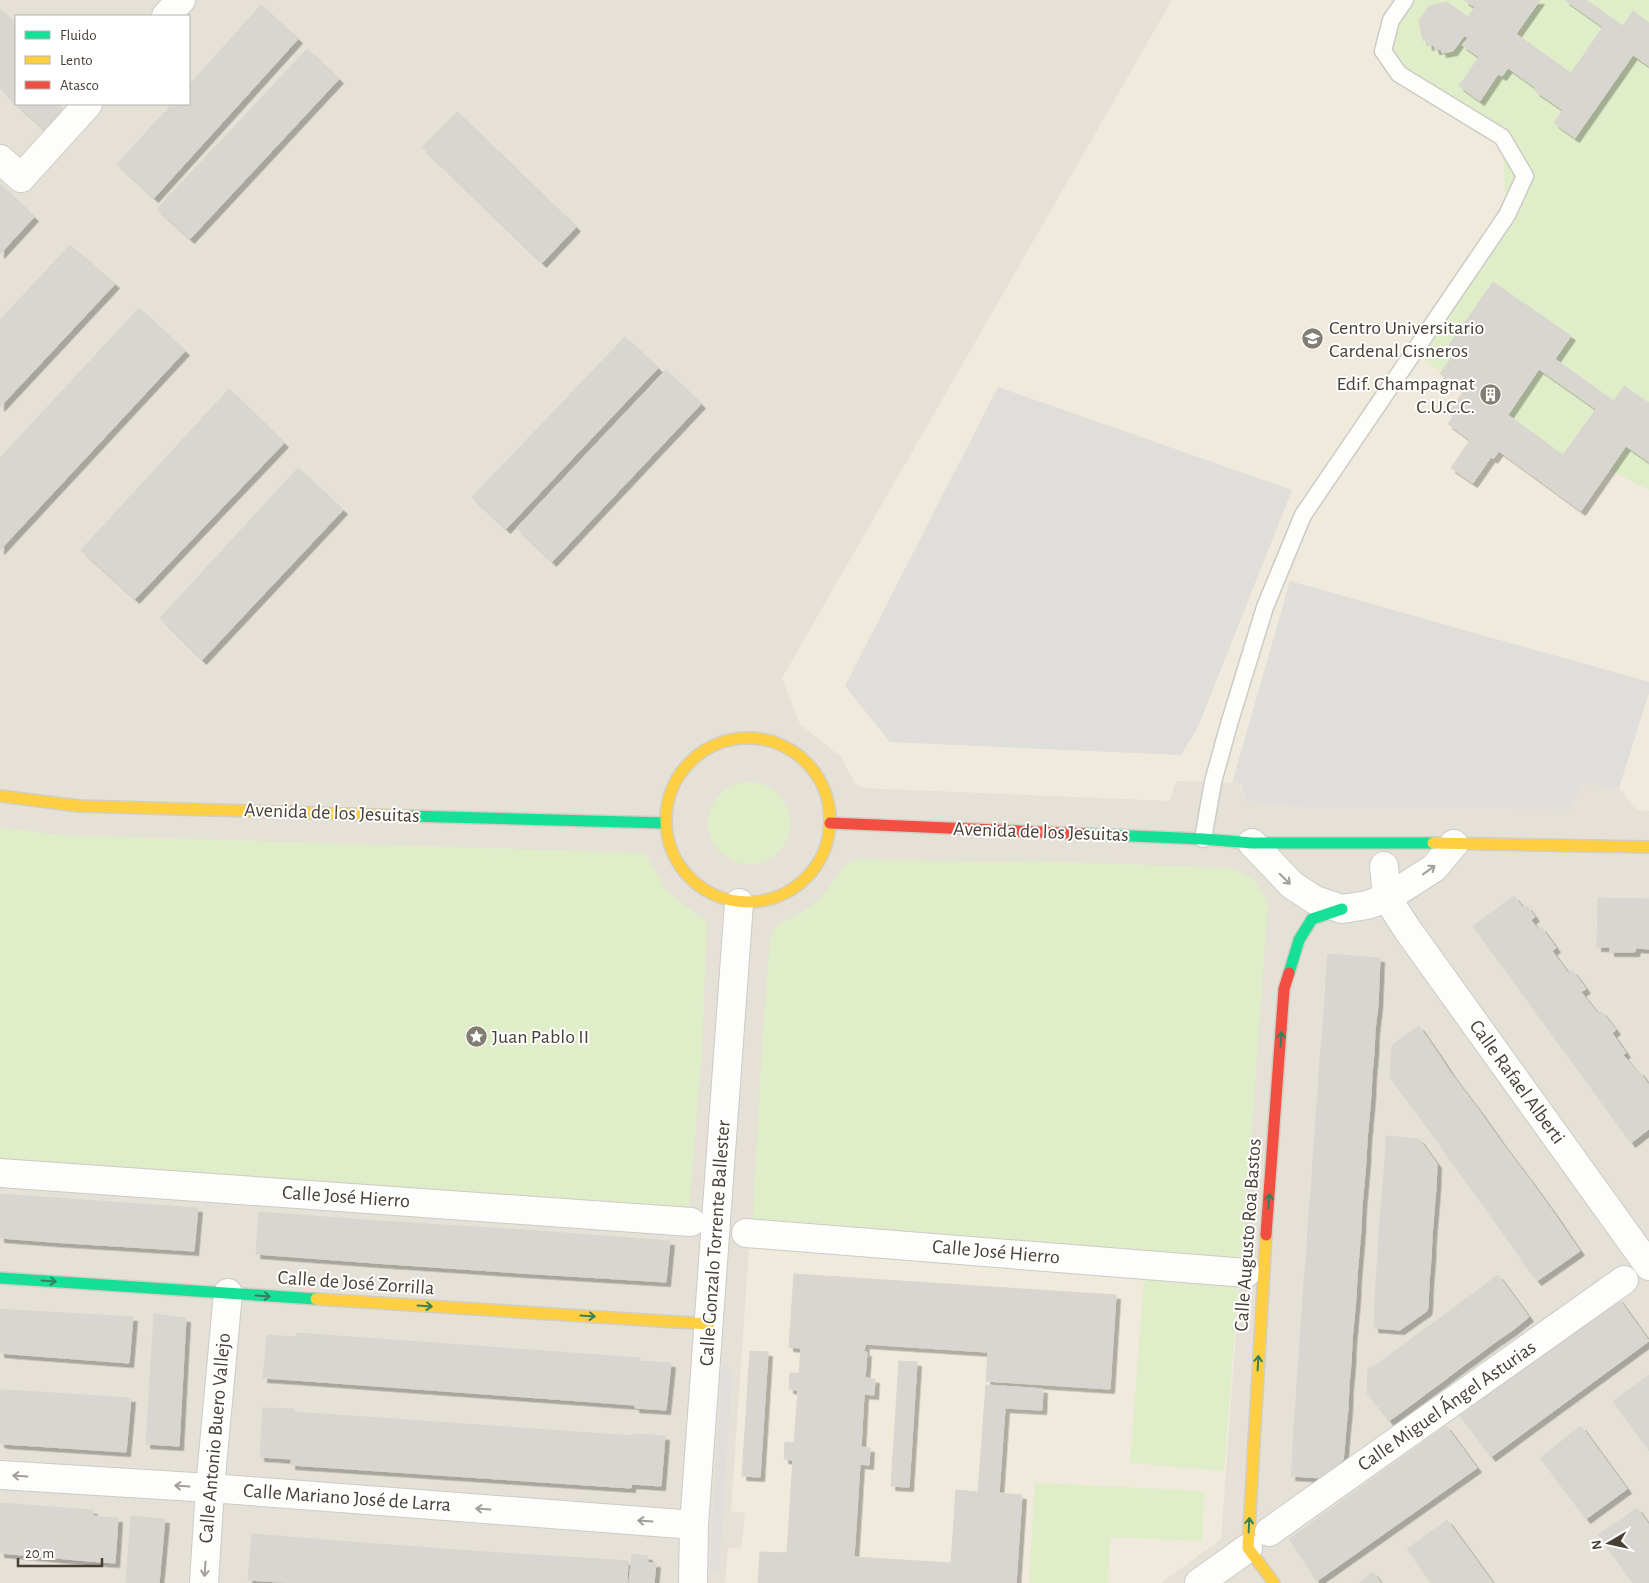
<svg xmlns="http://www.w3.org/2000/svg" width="1649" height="1583" font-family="'Alegreya Sans',sans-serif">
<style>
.residential{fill:#e5e1d7;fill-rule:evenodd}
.education{fill:#efeadb}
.green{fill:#dfedc8}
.parking{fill:#e0deda}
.building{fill:#d9d6d1;stroke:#d9d6cf;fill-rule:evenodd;filter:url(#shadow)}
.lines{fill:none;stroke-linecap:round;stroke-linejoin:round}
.lane-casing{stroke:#cdcbc6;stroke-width:19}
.street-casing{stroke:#cdcbc6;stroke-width:30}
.fast-casing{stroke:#d2cec1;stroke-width:14}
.slow-casing{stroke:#d2cec1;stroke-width:14}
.jam-casing{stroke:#d2cec1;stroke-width:14}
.lane{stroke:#fdfdfc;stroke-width:16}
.street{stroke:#fdfdfc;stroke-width:28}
.fast{stroke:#16e098;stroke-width:11}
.slow{stroke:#ffcf43;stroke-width:11}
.jam{stroke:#f24e42;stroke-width:11}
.oneway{stroke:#a29e98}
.oneway2{stroke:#34805d}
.labels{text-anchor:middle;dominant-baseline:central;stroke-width:4;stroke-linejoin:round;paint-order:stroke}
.poi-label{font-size:20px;fill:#484035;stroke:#fff;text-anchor:start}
.street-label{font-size:20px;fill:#484035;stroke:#fff}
</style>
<defs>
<filter id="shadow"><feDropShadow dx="4.5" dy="4.5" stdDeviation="0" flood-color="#0004"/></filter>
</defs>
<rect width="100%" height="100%" fill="#f0efea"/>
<path class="residential" d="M0,0h1649v1583h-1649zM16,16h173v88h-173z"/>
<path class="education" d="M1172,0h477v811l-13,-1 -17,-22 -36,-4 -13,25 -257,-1 -67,-7 -6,-18 -64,-2 -6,20 -307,-13 -9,-6 -13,-25 -41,-33 -18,-46z
M763,1246l477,34 -19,259 -60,44h-436l3,-35 13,1 4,-36 -14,-2 18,-263z"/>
<path class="green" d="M1405,0h244v490l-80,-42 -6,7 -56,-40 -94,-62 94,-138 -5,-78 -119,-86z
M708 823a41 41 0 1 1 82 0a41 41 0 1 1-82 0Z
M0,827l59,8 586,18 22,38 40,32 -5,126 -13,162 -689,-53z
M855,859l137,3 42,-1 196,7c23,9 27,13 38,34l-26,363 -490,-35 11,-200 7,-90 4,-10 6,-6 20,-11 20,-14 27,-36z
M1144,1279l94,7 -14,185 -94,-8z
M1035,1483l169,8 -2,50 -92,-4 -2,46h-79z"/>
<path class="parking" d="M998,387l294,103 -94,237 -17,28 -291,-13 -45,-56z
M1290,581l359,101v11l-30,95 -36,-4 -13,25 -257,-1 -67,-7 -5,-18h-9z
M722,1361l10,12 -13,198 -9,-3z"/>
<path class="building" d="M1464,0h76l-24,34 55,39 32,-46 -38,-27h21l37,26 10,-15 16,12v43l-16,-11 -58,83 -21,-15 9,-13 -28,-19 1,-3 -28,-20 -6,8 -4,-2 -18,27 -21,-15 20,-29 -17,-12 6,-7 -10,-7 17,-24z
M1447,2l21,15 -10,14 6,5 -11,15 -11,2 -1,-4 -6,1 -1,-5 -6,1 -1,-6 -4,1 -4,-20 10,-15z
M261,5l37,34 -144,159 -37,-34 55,-60h17v-19z
M0,9l16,15v80l-16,-16z
M307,49l32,30 -149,160 -33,-30z
M16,104h41l9,8 -19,20z
M457,112l119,115 -34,36 -120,-116z
M0,184l34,33 -34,37z
M70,245l45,39 -115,123v-87z
M1493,282l78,54 -16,23 59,42 10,-15 25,17v59l-23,-16 -45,65 -82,-60 -6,8 -2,-2 -18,26 -22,-15 19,-28 -22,-16 5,-7 -4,-4 15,-23 -24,-16 15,-21 -6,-8zM1539,369l57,40 -33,46 -55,-40z
M139,308l46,43 -185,199v-92z
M625,337l33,31 -152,161 -34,-32z
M666,370l35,34 -149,158 -35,-34z
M229,389l55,54 -149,156 -54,-49z
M298,468l45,42 -141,150 -42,-42z
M1514,896l9,12 4,-2 8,11 -4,3 7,9 3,-2 15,21 -4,3 16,22 4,-3 14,19 -5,3 17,22 3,-3 15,19 -4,3 14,20 -3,2 14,17 2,-1 10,14v44l-18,14 -158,-217z
M1598,898l51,1v50l-13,-1 -1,4h-25v-5h-13z
M1328,954l52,4 -1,24 -53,-4z
M1326,978l53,4 -1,23 -53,-3z
M1325,1002l53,3 -3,25 -52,-4z
M1323,1026l52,4 -1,23 -53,-4z
M1419,1026l20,29 -43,31 -6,-9 2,-32z
M1321,1049l53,4 -2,21 -53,-4z
M1439,1055l11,17 -41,31 -13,-17z
M1319,1070l53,4 -1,22 -53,-4z
M1450,1072l15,20 -42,30 -14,-19z
M1318,1092l53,4 -2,22 -53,-4z
M1465,1092l13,17 -42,31 -13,-18z
M1478,1109l12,17 -42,31 -12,-17z
M1316,1114l53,4 -2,22 -52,-4z
M1490,1126l12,17 -41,32 -13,-18z
M1315,1136l52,4 -1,21 -53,-3z
M1386,1136l33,3 18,25 -52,-4z
M1502,1143l15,20 -42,31 -14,-19z
M1313,1158l53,3 -2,23 -52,-4z
M1385,1160l52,4 -1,24 -53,-3z
M1517,1163l13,17 -43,31 -12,-17z
M1312,1180l52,4 -2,21 -52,-4z
M1530,1180l13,18 -43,31 -13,-18z
M1383,1185l53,3 -2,24 -53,-4z
M0,1194l55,4 -3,44 -52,-4z
M55,1198l143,10 -4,43 -142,-9z
M1543,1198l13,18 -43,31 -13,-18z
M1310,1201l52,4 -1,24 -53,-4z
M1381,1208l53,4 -2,24 -53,-4z
M259,1212l120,9 -4,42 -119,-9z
M1556,1216l12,18 -43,31 -12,-18z
M379,1221l146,9 -4,43 -146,-10z
M1308,1225l53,4 -2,24 -52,-4z
M525,1230l145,11 -4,41 -145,-9z
M1379,1232l53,4 -1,23 -53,-4z
M1568,1234l12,17 -43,30 -12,-16z
M1307,1249l52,4 -2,23 -52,-4z
M1378,1255l53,4 -2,24 -53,-3z
M1305,1272l52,4 -1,22 -53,-4z
M794,1274l198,13 -5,65 -122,-8 -1,8h3l-2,26 10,1 -1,16 -10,-1 -3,53 9,1 -1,17 -9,-1 -6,93 97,6 5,-73 22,2 8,-107 57,4 -1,21 -37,-2 -6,85 23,2 -6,88h-258l2,-31 27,1 6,-93 -9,-1 1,-17 9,1 4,-53 -9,-1 1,-16h9l2,-25 -12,-1z
M1498,1275l31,42 -16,13 -31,-43z
M1376,1280l53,3 -1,23 -53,-3z
M992,1287l124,8 -6,94 -124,-8z
M1482,1287l31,43 -19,13 -31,-42z
M1303,1294l53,4 -2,21 -52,-4z
M1618,1298l31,43 -158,116 -31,-41z
M1463,1301l31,42 -16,12 -31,-42z
M1375,1303l53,3 -1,5 -27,19 -26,-2z
M0,1309l14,1 -3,44 -11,-1z
M14,1310l119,7 -4,46 -118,-9z
M1447,1313l31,42 -19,14 -31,-42z
M154,1314l32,4 -7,128 -33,-2z
M1302,1315l52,4 -2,22 -52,-3z
M1428,1327l31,42 -17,13 -31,-43z
M297,1333l343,25 -5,47 -341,-25z
M267,1335l30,2 -3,43 -31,-2z
M1300,1338l52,3 -1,23 -52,-5z
M1411,1339l31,43 -19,14 -31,-43z
M750,1351l18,1 -8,125 -18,-1z
M1392,1353l31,43 -16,12 -31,-43z
M1299,1359l52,5 -2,20 -52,-4z
M639,1361l32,2 -5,47 -31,-2z
M899,1361l18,1 -8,125 -18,-1z
M1376,1365l31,43 -18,13 -22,-28 1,-24z
M1649,1375v76l-36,-50z
M1297,1380l52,4 -1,24 -52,-4z
M0,1390h7l-3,54 -4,-1z
M7,1390l124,8 -5,54 -122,-8z
M1296,1404l52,4 -2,20 -52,-4z
M263,1408l31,1 -2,50 -32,-2z
M294,1412l340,24 -3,52 -340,-23z
M1294,1424l52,4 -2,24 -51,-2z
M1446,1426l31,42 -160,113 -28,-42z
M1581,1426l46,63 -41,30 -46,-61z
M634,1434l31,2 -4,50 -30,-2z
M1293,1450l51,2 -1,8 -21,18 -31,-2z
M0,1503l93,7 -4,51 -89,-8z
M1637,1508l12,17v58h-16l-35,-48z
M93,1516l25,2 -3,45 -26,-2z
M131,1516l34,3 -6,64h-33z
M1447,1520l46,63h-62l-24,-34z
M252,1534l86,7 -3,42h-40l-47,-3z
M338,1541l146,11 -2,31h-147z
M484,1552l117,7 -1,24h-118z
M632,1554l16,2v7h8l-2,20h-25z
M601,1559l27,2 -1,22h-27z
M1373,1572l8,11h-22z"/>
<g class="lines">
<defs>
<path id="lane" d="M1203,839l10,-57 16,-58 36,-117 38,-92 204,-300 18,-39 -23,-39 -103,-63 -16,-23 8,-31 14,-20"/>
<path id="street" d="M166,16l15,-16
M0,159l21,19 67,-74
M1252,843l40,42 23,15 27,9 25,-4 20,-7 47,-30 20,-24
M1384,866l3,32 20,31 242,337
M0,1173l691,49
M746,1233l500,40
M0,1475l210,13 484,37
M1269,1532l355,-252
M204,1583l6,-95 18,-195
M693,1583l1,-58 45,-622
M1199,1583l49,-35"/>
<path id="fast" d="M409,816l256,7
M1085,834l118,5 49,4h181
M1289,973l10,-33 13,-21 30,-10
M0,1278l316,21"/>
<path id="slow" d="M666 820a82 82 0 1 1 164 0a82 82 0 1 1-164 0Z
M0,796l79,10 330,10
M1433,843l216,4
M1266,1235l-18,313 26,35
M316,1299l393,25"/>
<path id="jam" d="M830,823l255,11
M1266,1235l18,-246 5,-16"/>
</defs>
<use href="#lane" class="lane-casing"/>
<use href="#street" class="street-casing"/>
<use href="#fast" class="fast-casing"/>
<use href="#slow" class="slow-casing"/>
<use href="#jam" class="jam-casing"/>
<use href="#lane" class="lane"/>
<use href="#street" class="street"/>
<use href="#fast" class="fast"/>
<use href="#slow" class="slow"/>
<use href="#jam" class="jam"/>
</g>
<defs><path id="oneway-shaft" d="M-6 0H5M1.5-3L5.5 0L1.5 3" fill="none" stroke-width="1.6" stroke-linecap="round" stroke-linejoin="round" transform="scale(1.25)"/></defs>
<g class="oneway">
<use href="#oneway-shaft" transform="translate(1429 870) rotate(-36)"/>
<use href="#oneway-shaft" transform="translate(1285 879) rotate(45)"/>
<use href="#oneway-shaft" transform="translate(20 1476) rotate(-176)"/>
<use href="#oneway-shaft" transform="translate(182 1486) rotate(-176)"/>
<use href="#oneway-shaft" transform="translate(483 1509) rotate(-176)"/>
<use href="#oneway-shaft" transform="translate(645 1521) rotate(-176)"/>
<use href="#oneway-shaft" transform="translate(205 1569) rotate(94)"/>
</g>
<g class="oneway2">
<use href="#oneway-shaft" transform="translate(1281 1039) rotate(-86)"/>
<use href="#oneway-shaft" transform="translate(1269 1201) rotate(-86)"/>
<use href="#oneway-shaft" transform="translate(49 1281) rotate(4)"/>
<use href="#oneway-shaft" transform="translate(263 1296) rotate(4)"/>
<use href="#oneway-shaft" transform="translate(425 1306) rotate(4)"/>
<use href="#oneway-shaft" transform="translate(588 1316) rotate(4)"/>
<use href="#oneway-shaft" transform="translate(1258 1363) rotate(-87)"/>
<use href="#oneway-shaft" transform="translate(1249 1525) rotate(-87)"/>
</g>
<defs>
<symbol id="school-disc" viewBox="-11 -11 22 22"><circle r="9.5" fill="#837d74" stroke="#fff"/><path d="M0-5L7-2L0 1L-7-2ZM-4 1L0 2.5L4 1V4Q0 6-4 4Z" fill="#fff"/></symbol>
<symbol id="building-disc" viewBox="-11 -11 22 22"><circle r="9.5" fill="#837d74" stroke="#fff"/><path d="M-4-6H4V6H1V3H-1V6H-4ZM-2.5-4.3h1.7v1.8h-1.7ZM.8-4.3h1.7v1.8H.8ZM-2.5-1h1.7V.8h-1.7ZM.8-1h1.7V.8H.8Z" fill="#fff"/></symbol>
<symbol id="sight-disc" viewBox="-11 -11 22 22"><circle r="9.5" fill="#837d74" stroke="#fff"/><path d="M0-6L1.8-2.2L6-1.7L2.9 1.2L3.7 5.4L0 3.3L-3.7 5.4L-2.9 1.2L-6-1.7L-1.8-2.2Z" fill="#fff"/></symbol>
</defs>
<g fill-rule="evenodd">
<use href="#school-disc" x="1300" y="326" width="25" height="25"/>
<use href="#building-disc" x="1478" y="382" width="25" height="25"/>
<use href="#sight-disc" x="464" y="1024" width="25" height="25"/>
</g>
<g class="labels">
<g class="poi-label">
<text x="1329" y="328">Centro Universitario<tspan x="1329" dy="23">Cardenal Cisneros</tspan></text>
<text x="1475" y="384" text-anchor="end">Edif. Champagnat<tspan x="1475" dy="23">C.U.C.C.</tspan></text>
<text x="492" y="1037">Juan Pablo II</text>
</g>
<g class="street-label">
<text transform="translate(332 813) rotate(2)">Avenida de los Jesuitas</text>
<text transform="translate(1041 832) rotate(2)">Avenida de los Jesuitas</text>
<text transform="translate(1517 1082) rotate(54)">Calle Rafael Alberti</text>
<text transform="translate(346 1197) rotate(4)">Calle José Hierro</text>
<text transform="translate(1248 1235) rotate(-86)">Calle Augusto Roa Bastos</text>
<text transform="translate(715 1243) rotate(-86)">Calle Gonzalo Torrente Ballester</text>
<text transform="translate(996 1252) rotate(5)">Calle José Hierro</text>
<text transform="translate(356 1283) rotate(4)">Calle de José Zorrilla</text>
<text transform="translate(1447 1406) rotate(-35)">Calle Miguel Ángel Asturias</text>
<text transform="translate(215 1438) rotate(-85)">Calle Antonio Buero Vallejo</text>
<text transform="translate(347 1498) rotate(4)">Calle Mariano José de Larra</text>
</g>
</g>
<rect x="15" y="15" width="175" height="90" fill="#ffffff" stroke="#b6b3ae"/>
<rect x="25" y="31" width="25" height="8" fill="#16e098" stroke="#b6b3ae"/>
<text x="60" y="40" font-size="15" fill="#484035">Fluido</text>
<rect x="25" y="56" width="25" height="8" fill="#ffcf43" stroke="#b6b3ae"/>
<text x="60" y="65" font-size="15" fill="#484035">Lento</text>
<rect x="25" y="81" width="25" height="8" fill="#f24e42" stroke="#b6b3ae"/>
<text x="60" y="90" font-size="15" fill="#484035">Atasco</text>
<g transform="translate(1609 1543) rotate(261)" stroke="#ffffff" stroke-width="4" paint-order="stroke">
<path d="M0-4L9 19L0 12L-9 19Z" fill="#484035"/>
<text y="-8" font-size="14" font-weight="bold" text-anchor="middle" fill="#484035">N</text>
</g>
<path d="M18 1558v8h84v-8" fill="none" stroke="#484035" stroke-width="2.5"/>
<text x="25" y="1558" font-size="15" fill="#484035" stroke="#ffffff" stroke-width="4" paint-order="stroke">20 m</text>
</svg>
